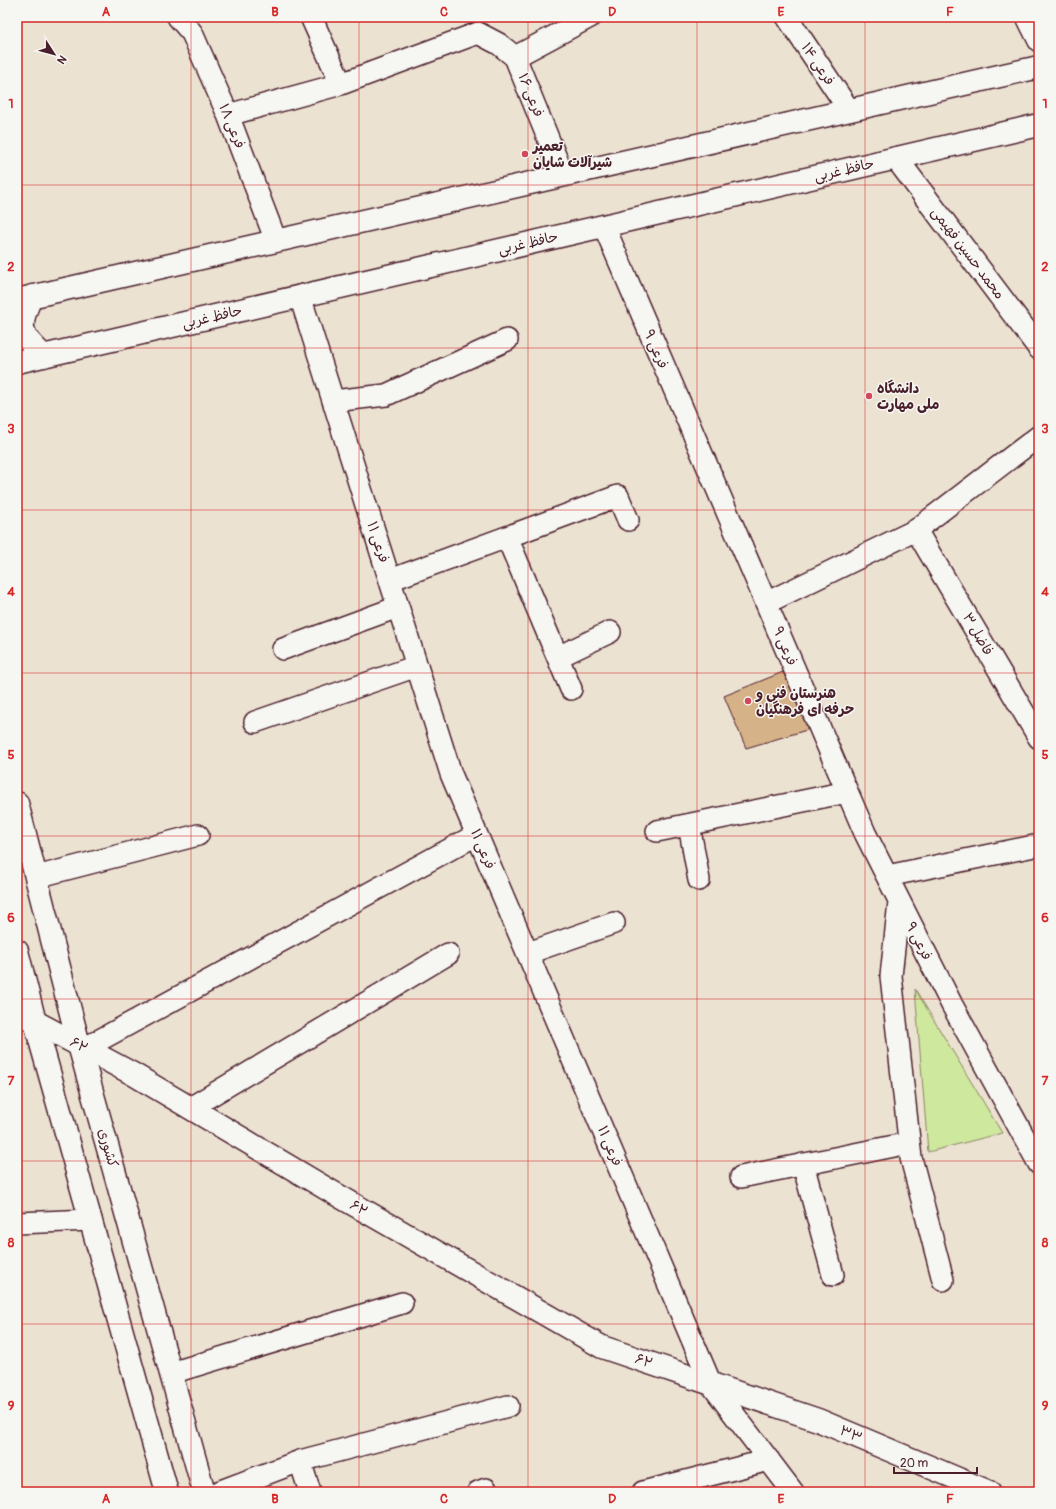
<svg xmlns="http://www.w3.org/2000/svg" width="1056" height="1509" font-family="Pangolin,'Playpen Sans Arabic',sans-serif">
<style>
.green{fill:#cee89e;stroke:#8c8464}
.building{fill:#d5b288;stroke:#4a1f2b}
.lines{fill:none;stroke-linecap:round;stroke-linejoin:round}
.minor-casing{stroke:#4a1f2b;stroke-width:24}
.tertiary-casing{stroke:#4a1f2b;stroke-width:25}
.secondary-casing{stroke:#4a1f2b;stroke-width:25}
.minor{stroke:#f6f6f2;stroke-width:21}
.tertiary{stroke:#f6f6f2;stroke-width:22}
.secondary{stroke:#f6f6f2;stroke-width:22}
.grid{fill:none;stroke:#d62828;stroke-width:1;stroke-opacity:0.55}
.poi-dot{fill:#d1495b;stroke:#f6f6f2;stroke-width:1.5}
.labels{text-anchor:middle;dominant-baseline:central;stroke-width:3;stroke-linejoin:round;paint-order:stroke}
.street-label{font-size:14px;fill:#4a1f2b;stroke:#f6f6f2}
.poi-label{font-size:14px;font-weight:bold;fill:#4a1f2b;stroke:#f6f6f2;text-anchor:start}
.neatline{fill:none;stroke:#d62828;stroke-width:1.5}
.grid-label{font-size:13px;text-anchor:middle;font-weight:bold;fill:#d62828}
</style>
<rect width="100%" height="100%" fill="#ece2d2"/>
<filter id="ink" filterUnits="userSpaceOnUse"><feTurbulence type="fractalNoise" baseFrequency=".025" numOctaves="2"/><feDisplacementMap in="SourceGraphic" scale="8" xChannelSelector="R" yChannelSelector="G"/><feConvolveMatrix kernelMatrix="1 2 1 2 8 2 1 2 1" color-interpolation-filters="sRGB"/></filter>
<g filter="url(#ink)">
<path class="green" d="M915,989l87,144 -74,19z"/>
<path class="building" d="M783,672l27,57 -64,19 -22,-52z"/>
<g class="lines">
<defs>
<path id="minor" d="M178,17l14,16 36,82 48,126
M311,17l30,67
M787,17l62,93
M1027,17l12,24
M515,57l75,-40
M228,115l113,-31 137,-51 21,11 16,13 48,118
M604,226l261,607 87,172 87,159
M300,296l151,478 260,610 82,108
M333,401l53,-6 121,-55
M916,530l123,208
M507,537l64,152
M390,580l228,-84 10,24
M766,603l150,-73 123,-94
M283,649l115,-42
M558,657l52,-25
M255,722l162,-56
M689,825l10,55
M657,831l190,-39
M887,876l152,-31
M36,877l162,-42
M899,902l-8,74 20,182 32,122
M528,953l86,-30
M85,1048l391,-213
M190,1108l258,-154
M803,1164l30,111
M741,1177l168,-34
M17,1223l74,-3
M171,1373l231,-70
M300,1461l10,31
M218,1492l82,-31 208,-55
M478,1492l8,-3
M643,1492l126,-32"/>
<path id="tertiary" d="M896,158l143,190
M17,1012l116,62 199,118 270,155 216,73 171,72"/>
<path id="secondary" d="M32,296c-15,30 -12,39 12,60
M17,300l1022,-233
M17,362l1022,-237
M17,803l62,242 125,447
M17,951l18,71 132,470"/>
</defs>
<use href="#minor" class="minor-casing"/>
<use href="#tertiary" class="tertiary-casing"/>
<use href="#secondary" class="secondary-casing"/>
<use href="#minor" class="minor"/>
<use href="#tertiary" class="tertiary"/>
<use href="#secondary" class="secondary"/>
</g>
</g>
<path class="grid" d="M191,17v1475M359,17v1475M528,17v1475M697,17v1475M865,17v1475M17,185h1022M17,348h1022M17,510h1022M17,673h1022M17,836h1022M17,999h1022M17,1161h1022M17,1324h1022"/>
<g class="poi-dot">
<circle cx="525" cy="154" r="4"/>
<circle cx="869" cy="396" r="4"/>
<circle cx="748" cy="701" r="4"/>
</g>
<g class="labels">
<g class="street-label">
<text transform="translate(818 64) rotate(56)">فرعی ۱۴</text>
<text transform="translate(531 95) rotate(68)">فرعی ۱۶</text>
<text transform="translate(232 126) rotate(68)">فرعی ۱۸</text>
<text transform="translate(844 170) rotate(-13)">حافظ غربی</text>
<text transform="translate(528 243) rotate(-13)">حافظ غربی</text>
<text transform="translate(968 253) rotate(53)">محمد حسین فهیمی</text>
<text transform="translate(212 317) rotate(-13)">حافظ غربی</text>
<text transform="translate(656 349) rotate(67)">فرعی ۹</text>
<text transform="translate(378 542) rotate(72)">فرعی ۱۱</text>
<text transform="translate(978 634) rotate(60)">فاضل ۳</text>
<text transform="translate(785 646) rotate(67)">فرعی ۹</text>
<text transform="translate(483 849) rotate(67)">فرعی ۱۱</text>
<text transform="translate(919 941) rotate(63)">فرعی ۹</text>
<text transform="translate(79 1045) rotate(28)">۶۲</text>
<text transform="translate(610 1146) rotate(67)">فرعی ۱۱</text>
<text transform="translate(108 1148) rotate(74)">کشوری</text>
<text transform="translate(359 1208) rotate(30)">۶۲</text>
<text transform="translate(644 1361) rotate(19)">۶۲</text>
<text transform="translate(851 1434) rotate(23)">۳۳</text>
</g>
<g class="poi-label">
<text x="533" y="146">تعمیر<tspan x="533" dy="16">شیرآلات شایان</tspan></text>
<text x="877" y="388">دانشگاه<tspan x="877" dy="16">ملی مهارت</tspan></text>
<text x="756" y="693">هنرستان فنی و<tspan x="756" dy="16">حرفه ای فرهنگیان</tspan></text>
</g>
</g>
<rect width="1056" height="1509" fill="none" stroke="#f6f6f2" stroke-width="44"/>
<g transform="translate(54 54) rotate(126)" stroke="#f6f6f2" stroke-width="3" paint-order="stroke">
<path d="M0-3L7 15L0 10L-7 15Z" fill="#4a1f2b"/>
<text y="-6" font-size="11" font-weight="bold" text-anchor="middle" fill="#4a1f2b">N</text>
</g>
<path d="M894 1467v6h83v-6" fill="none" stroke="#4a1f2b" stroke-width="2"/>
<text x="900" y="1467" font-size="12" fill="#4a1f2b" stroke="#f6f6f2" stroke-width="3" paint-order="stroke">20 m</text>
<rect x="22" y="22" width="1012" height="1465" class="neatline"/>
<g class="grid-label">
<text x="106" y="16">A</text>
<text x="275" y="16">B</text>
<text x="444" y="16">C</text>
<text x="612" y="16">D</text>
<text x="781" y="16">E</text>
<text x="950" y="16">F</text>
<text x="11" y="108">1</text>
<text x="1045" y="108">1</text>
<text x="11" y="271">2</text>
<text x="1045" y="271">2</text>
<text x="11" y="433">3</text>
<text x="1045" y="433">3</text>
<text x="11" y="596">4</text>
<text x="1045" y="596">4</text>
<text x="11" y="759">5</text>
<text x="1045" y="759">5</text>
<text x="11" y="922">6</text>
<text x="1045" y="922">6</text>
<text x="11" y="1085">7</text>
<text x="1045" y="1085">7</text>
<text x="11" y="1247">8</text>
<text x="1045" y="1247">8</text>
<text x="11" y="1410">9</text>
<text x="1045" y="1410">9</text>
<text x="106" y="1503">A</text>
<text x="275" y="1503">B</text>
<text x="444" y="1503">C</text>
<text x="612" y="1503">D</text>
<text x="781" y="1503">E</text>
<text x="950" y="1503">F</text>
</g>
</svg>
